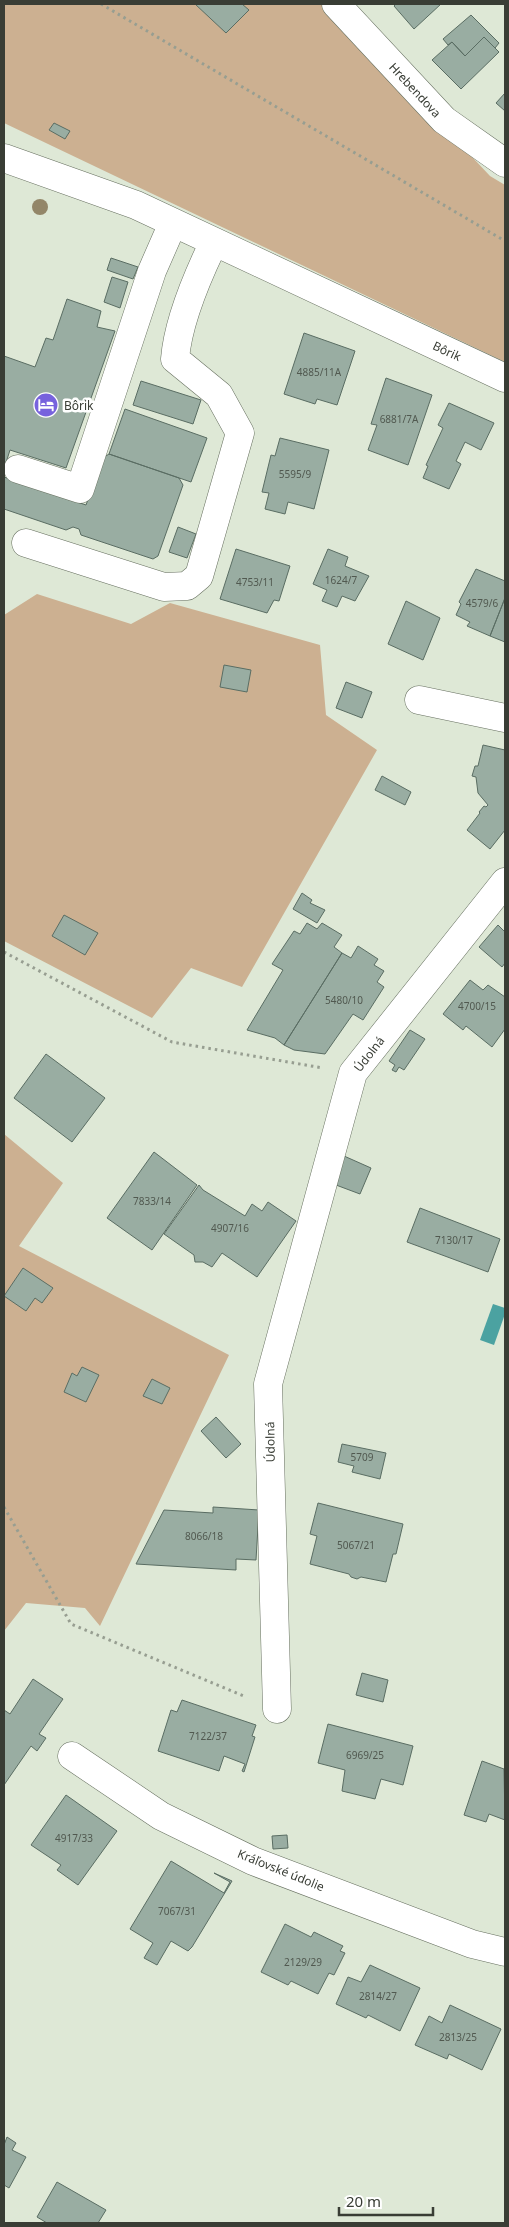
<svg xmlns="http://www.w3.org/2000/svg" width="509" height="2227" font-family="'Noto Sans',sans-serif">
<style>
.green{fill:#ccb091}
.water{fill:#4ba2a1}
.building{fill:#99ada2;stroke:#5a6d63}
.lines{fill:none;stroke-linecap:round;stroke-linejoin:round}
.minor-casing{stroke:#677060;stroke-width:29}
.path{stroke:#979e91;stroke-width:3;stroke-dasharray:2.5 4;stroke-linecap:butt}
.minor{stroke:#fff;stroke-width:28}
.tree{fill:#938669}
.labels{text-anchor:middle;dominant-baseline:central;stroke-width:5;stroke-linejoin:round;paint-order:stroke}
.number-label{font-size:10px;fill:#515950}
.street-label{font-size:12px;fill:#393d35;stroke:#fff}
.poi-label{font-size:12px;fill:#393d35;stroke:#fff;text-anchor:start}
</style>
<rect width="100%" height="100%" fill="#dee8d6"/>
<path class="green" d="M4,4h324l162,172 15,9v177l-501,-239z
M37,594l94,30 39,-21 150,42 6,70 51,35 -135,237 -51,-19 -39,50 -148,-77v-326z
M4,1134l59,49 -44,63 210,109 -129,271 -15,-18 -59,-5 -22,28z"/>
<path class="water" d="M493,1304l12,4v6l-11,31 -14,-5z"/>
<path class="building" d="M195,4h47l7,6 -23,23z
M396,4h45l-27,25 -20,-23z
M471,15l28,28 -4,5 -11,-11 -19,19 -13,-14 -4,3 -5,-6z
M484,37l15,15 -38,37 -29,-29 20,-18 13,14z
M505,93v18l-9,-8z
M54,123l16,8 -5,8 -16,-9z
M111,258l27,9 -5,12 -26,-9z
M112,277l16,5 -8,26 -16,-6z
M67,299l34,12 -4,16 18,4 -49,137 -56,-18 -6,19v-113l31,11 11,-29 7,2z
M304,333l51,18 -18,54 -20,-6 -2,5 -31,-10z
M386,378l46,17 -24,70 -40,-15 9,-25 -6,-1z
M141,381l60,19 -8,24 -60,-19z
M449,403l45,20 -13,27 -16,-8 -9,19 5,3 -12,25 -26,-11 5,-12 -2,-1 17,-37 -5,-3z
M125,409l82,29 -16,44 -82,-28z
M280,438l49,12 -15,59 -26,-7 -3,12 -20,-5 4,-16 -7,-1 9,-37 4,1z
M109,454l70,24 4,7 -25,71 -5,3 -72,-24 -2,-6 -6,-2 -7,3 -62,-21v-32l82,28 17,-47z
M178,527l18,7 -9,24 -18,-6z
M236,549l54,17 -11,35 -5,-1 -7,13 -47,-14z
M328,549l20,8 -3,9 24,10 -14,25 -13,-5 -5,11 -15,-6 5,-11 -14,-6z
M476,569l29,12v17l-15,38 -23,-10 3,-4 -14,-7 5,-11 -2,-2z
M505,598v44l-15,-6z
M406,601l34,17 -17,42 -35,-16z
M224,665l27,5 -4,22 -27,-5z
M346,682l26,10 -10,26 -26,-10z
M483,745l22,5v80l-15,19 -23,-19 13,-17 -1,-1 5,-6 2,1 2,-2 -10,-12 -2,-16 -4,-1 3,-10h3z
M382,776l29,16 -6,13 -30,-15z
M302,893l10,7 -2,3 15,7 -8,13 -24,-14z
M64,915l34,18 -13,22 -33,-19z
M307,923l10,6 5,-6 20,12 -8,12 8,6 -58,92 -9,-7 -28,-8 36,-60 -11,-6 22,-33 6,3z
M498,925l7,7v31l-3,4 -23,-20z
M358,946l20,13 -4,6 10,6 -7,11 7,5 -21,33 -10,-6 -28,40 -31,-4 -10,-5 58,-92 9,5z
M470,980l13,10 5,-5 17,12v32l-13,18 -26,-21 -3,4 -20,-16z
M410,1030l15,9 -21,31 -5,-3 -3,5 -4,-2 3,-5 -6,-4z
M46,1054l59,44 -33,44 -58,-44z
M154,1152l43,33 -45,65 -45,-32z
M344,1156l27,12 -11,26 -24,-9z
M199,1185l4,5 42,26 7,-12 10,7 6,-9 28,19 -39,56 -35,-24 -10,14 -9,-5h-8l-1,-7 -30,-21z
M420,1208l80,31 -12,33 -81,-30z
M23,1268l30,20 -11,15 -7,-5 -9,13 -22,-15z
M82,1367l17,8 -13,27 -22,-10 8,-19 5,3z
M152,1379l18,9 -8,16 -19,-8z
M216,1417l25,27 -15,14 -25,-27z
M342,1444l44,9 -6,26 -28,-7 2,-6 -16,-4z
M318,1503l85,21 -7,30h-3l-7,28 -25,-5 -4,2 -6,-2 -2,-3 -39,-10 7,-28 -7,-2z
M213,1507l46,3 -3,50 -20,-1v11l-100,-6 28,-54 49,3z
M362,1673l26,7 -5,22 -27,-7z
M33,1679l30,20 -24,35 7,4 -9,13 -6,-5 -27,39v-75l6,4z
M182,1700l74,25 -4,11 3,1 -11,35 -2,-1 3,-7 -21,-8 -5,15 -61,-20 13,-41 6,2z
M328,1724l85,22 -10,39 -22,-6 -6,20 -33,-8 3,-21 -27,-7z
M482,1761l22,8 1,51 -16,-6 -3,8 -22,-7z
M66,1795l51,36 -39,54 -21,-15 4,-5 -30,-20z
M287,1835l1,13 -15,1 -1,-13z
M171,1861l53,32 6,-11 -16,-9 18,8 -40,66 -4,4 -17,-10 -14,24 -13,-7 9,-15 -23,-14z
M285,1924l26,13 3,-5 29,14 -3,5 5,2 -11,22 -5,-2 -11,21 -27,-13 -3,4 -27,-13z
M370,1965l50,23 -20,43 -32,-16 -2,3 -30,-14 12,-27 13,5z
M450,2005l51,24 -19,41 -33,-16 -2,5 -32,-14 14,-29 13,7z
M7,2137l9,6 -4,7 14,7 -17,31 -5,-3v-40z
M57,2182l49,28 -8,13h-51l-10,-6z"/>
<g class="lines">
<defs>
<path id="minor" d="M336,4l108,116 61,43
M4,158l132,47 369,173
M18,469l62,20 72,-218 21,-48
M26,543l138,44 23,-1 12,-10 41,-143 -21,-38 -44,-36c3,-38 22,-82 39,-117
M419,700l86,18
M277,1709l-9,-325 85,-311 152,-191
M72,1756l89,60 92,45 219,83 33,8"/>
</defs>
<use href="#minor" class="minor-casing"/>
<path class="path" d="M101,4l404,237
M4,952l168,90 151,26
M4,1507l67,117 175,73"/>
<use href="#minor" class="minor"/>
</g>
<circle class="tree" cx="40" cy="207" r="8"/>
<defs>
<symbol id="hotel-disc" viewBox="-11 -11 22 22"><circle r="9.5" fill="#7762dd" stroke="#fff"/><path d="M-6-4.5h1.5V1H6V5H4.5V3h-9V5H-6ZM-4 0a1.8 1.8 0 1 1 3.6 0ZM.5 0V-2.5h3Q6-2.5 6 0Z" fill="#fff"/></symbol>
</defs>
<g fill-rule="evenodd">
<use href="#hotel-disc" x="32" y="391" width="28" height="28"/>
</g>
<g class="labels">
<g class="number-label">
<text x="319" y="372">4885/11A</text>
<text x="399" y="419">6881/7A</text>
<text x="295" y="474">5595/9</text>
<text x="341" y="580">1624/7</text>
<text x="255" y="582">4753/11</text>
<text x="482" y="603">4579/6</text>
<text x="344" y="1000">5480/10</text>
<text x="477" y="1006">4700/15</text>
<text x="152" y="1201">7833/14</text>
<text x="230" y="1228">4907/16</text>
<text x="454" y="1240">7130/17</text>
<text x="362" y="1457">5709</text>
<text x="204" y="1536">8066/18</text>
<text x="356" y="1545">5067/21</text>
<text x="208" y="1736">7122/37</text>
<text x="365" y="1755">6969/25</text>
<text x="74" y="1838">4917/33</text>
<text x="177" y="1911">7067/31</text>
<text x="303" y="1962">2129/29</text>
<text x="378" y="1996">2814/27</text>
<text x="458" y="2037">2813/25</text>
</g>
<g class="street-label">
<text transform="translate(415 90) rotate(47)">Hrebendova</text>
<text transform="translate(447 351) rotate(25)">Bôrik</text>
<text transform="translate(369 1054) rotate(-52)">Údolná</text>
<text transform="translate(270 1442) rotate(-91)">Údolná</text>
<text transform="translate(281 1870) rotate(22)">Kráľovské údolie</text>
</g>
<g class="poi-label">
<text x="64" y="405">Bôrik</text>
</g>
</g>
<rect width="509" height="2227" fill="none" stroke="#393d35" stroke-width="10"/>
<path d="M339 2207v8h94v-8" fill="none" stroke="#393d35" stroke-width="2.5"/>
<text x="346" y="2207" font-size="15" fill="#393d35" stroke="#ffffff" stroke-width="4" paint-order="stroke">20 m</text>
</svg>
